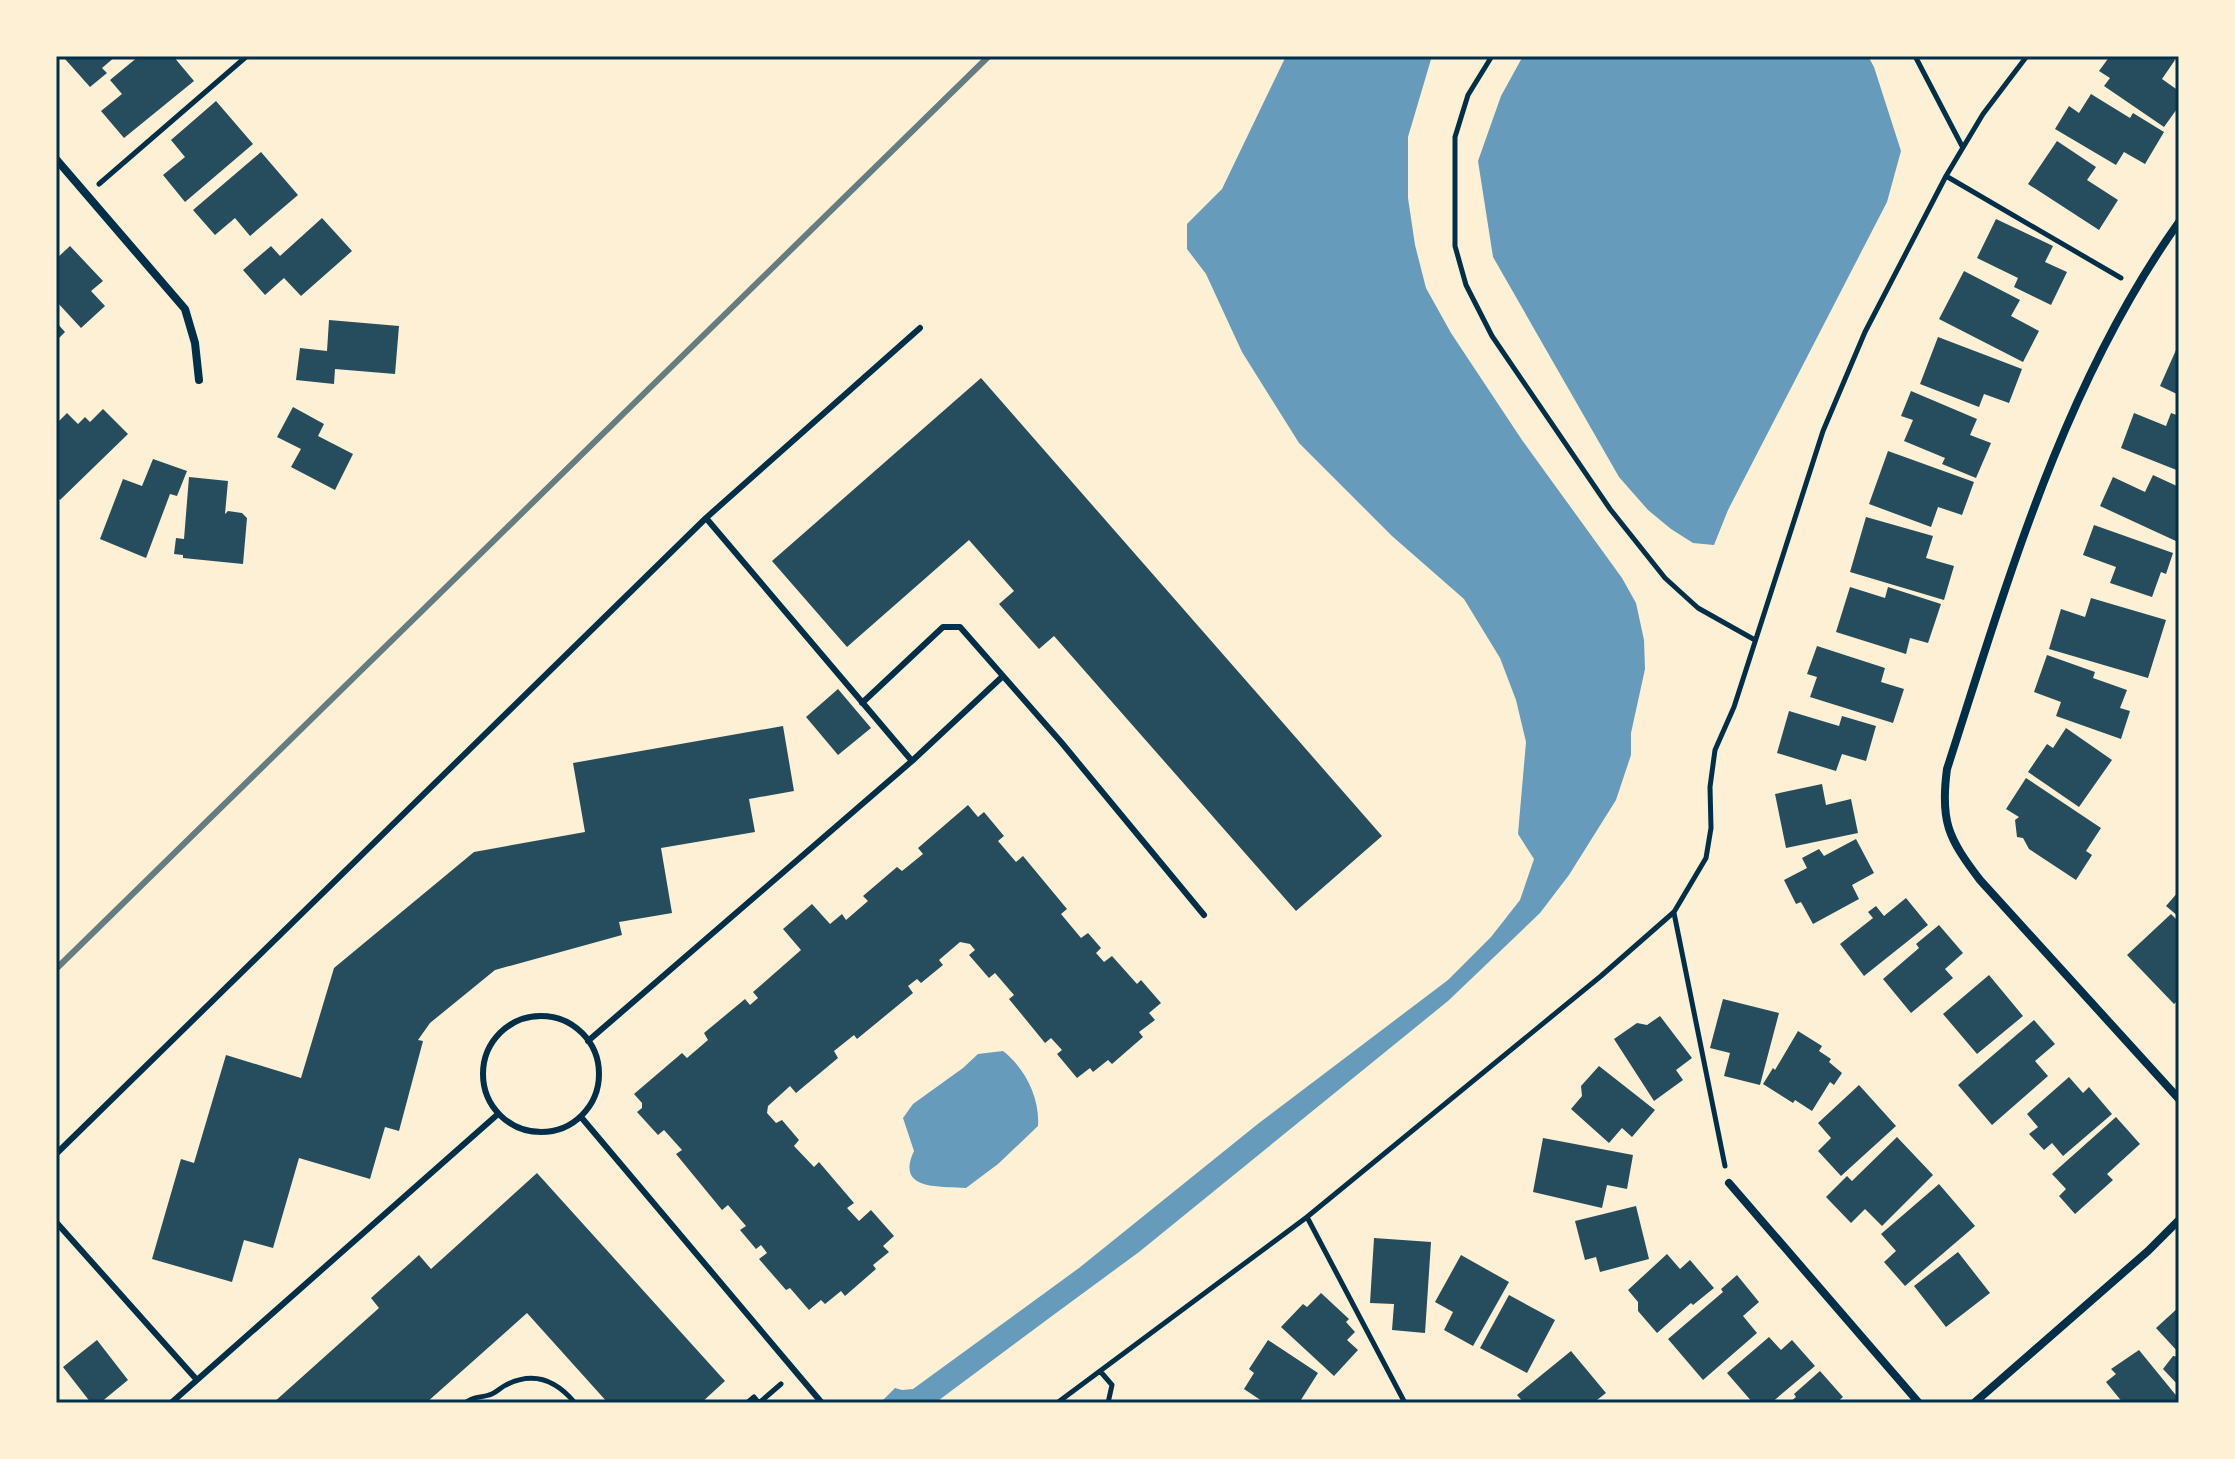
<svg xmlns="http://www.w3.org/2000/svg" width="2235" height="1459" font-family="'Roboto Condensed',sans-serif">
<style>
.water{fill:#669bbc}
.building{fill:#264d5e}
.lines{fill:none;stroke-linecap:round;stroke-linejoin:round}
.path{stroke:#003049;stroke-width:5}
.service{stroke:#003049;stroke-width:6}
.minor{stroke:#003049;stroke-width:8}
.rail{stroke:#657d81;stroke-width:6}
.neatline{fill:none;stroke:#003049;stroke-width:3}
</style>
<rect width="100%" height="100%" fill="#fdf0d5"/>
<path class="water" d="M1286,56h146l-24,81v61l7,47 11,43 25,45 71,107 100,138 14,25 8,37 1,29 -14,64v22l-15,45 -47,75 -29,38 -92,88 -309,251 -87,64 -117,87h-55l15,-15 7,2 11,-1 166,-121 180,-145 189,-143 43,-43 29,-37 14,-41 -16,-25 8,-92 -10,-42 -16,-42 -36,-59 -72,-63 -93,-93 -57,-91 -36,-78 -19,-25v-25l35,-35z
M1523,56h345l6,11 27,84 -14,51 -159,308 -14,35 -21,-2 -22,-14 -23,-19 -29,-33 -126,-220 -15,-96 23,-65z
M1003,1051c22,17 37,47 35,75l-40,38 -32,24c-26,-2 -71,3 -52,-37l-11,-33 10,-14 50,-36 15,-14z"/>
<path class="building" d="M69,56h47l-14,12 5,5 -17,14 -25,-28z
M139,56h34l21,25 -70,57 -23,-27 21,-17 -12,-14z
M2110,56h59l6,4 -13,19 17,12v15l-15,21 -60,-41 6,-8 -11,-7z
M2091,94l39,24 3,-5 31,19 -19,32 -21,-12 -8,13 -61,-36 14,-23 10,7z
M216,101l37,43 -68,58 -22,-27 22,-18 -14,-17z
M2057,141l39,26 -9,13 31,20 -19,30 -71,-46z
M261,152l37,43 -48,41 -15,-18 -20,17 -22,-25z
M322,218l30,33 -51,45 -17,-18 -19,17 -22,-25 28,-24 9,10z
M1996,219l57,27 -8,16 22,10 -16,33 -37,-18 4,-9 -41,-20z
M70,246l33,35 -12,10 14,15 -24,22 -25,-27v-42z
M1964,271l56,29 -9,16 28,15 -16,31 -84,-43z
M329,320l70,6 -4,48 -60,-5 -1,15 -38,-4 4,-32 27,3z
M56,322l9,10 -9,9z
M1938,337l84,32 -13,34 -25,-9 -5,13 -59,-23z
M2176,350l3,1v44l-19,-9z
M981,378l401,458 -86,75 -242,-275 -15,13 -40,-45 15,-13 -45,-51 -122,107 -75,-86z
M1911,391l66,28 -7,16 21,8 -15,35 -34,-14 3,-6 -41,-17 9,-21 -12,-4z
M293,407l31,17 -6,12 35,18 -18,36 -44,-23 10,-18 -24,-12z
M103,409l25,25 -68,66 -4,-5v-71l11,-11 11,11 7,-7 5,5z
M2134,413l32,13 5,-13 8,3v55l-58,-23z
M1888,451l86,31 -12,33 -24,-8 -7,20 -62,-23z
M153,459l34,12 -10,25 -7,-2 -24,64 -46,-19 23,-60 19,7z
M2153,475l26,12 -1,55 -78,-36 13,-29 32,15z
M189,477l39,4 -3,33 3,-3 14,2 5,5 -4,46 -60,-6v-3l-9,-1 2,-16 8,1z
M1866,517l67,19 -7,22 28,8 -10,34 -94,-28z
M2094,525l79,28 -7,21 -5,-2 -9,25 -42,-14 6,-16 -33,-12z
M1850,587l35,11 3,-11 53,17 -13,39 -18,-5 -4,16 -70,-22z
M2091,598l75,22 -18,58 -99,-29 12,-40 24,8z
M1817,646l68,22 -4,14 23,7 -11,34 -83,-26 7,-20 -10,-3z
M2047,655l48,17 -2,6 34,12 -7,18 10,3 -9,28 -65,-23 5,-14 -27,-10z
M838,689l33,39 -33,27 -32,-38z
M1789,711l50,15 3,-10 34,10 -10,35 -24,-7 -6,17 -59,-18z
M783,726l11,65 -45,8 6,33 -94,16 11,65 -53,9 3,13 -127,35 -65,53 -12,17 5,1 -24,90 -14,-4 -15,52 -71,-21 -26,90 -29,-8 -12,42 -80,-23 29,-100 13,4 32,-108 75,23 33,-110 140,-116 111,-20 -12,-69z
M2066,728l46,32 -33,47 -51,-35 19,-28 6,4z
M2026,778l75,50 -15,23 6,4 -16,25 -47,-31 -6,-11 -6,-1 -2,-17 4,-3 -13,-8z
M1822,784l4,21 25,-6 7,34 -72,15 -11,-54z
M968,805l10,12 6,-5 20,24 -6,5 18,21 7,-6 44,53 -6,5 20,24 7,-5 13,15 -5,5 8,9 8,-6 25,28 4,-4 20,23 -12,10 6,7 -16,12 4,5 -31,27 -4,-4 -15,12 -3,-4 -13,10 -20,-24 5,-4 -11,-12 -6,5 -36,-44 5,-4 -19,-22 -6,5 -20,-23 6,-5 -5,-6 -10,-2 -21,18 4,5 -22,18 -4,-4 -9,7 5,7 -56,46 -3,-4 -20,16 4,7 -42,35 -6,-7 -22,20 -1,7 9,10 6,-3 17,20 -5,6 20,21 5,-5 35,41 -7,5 12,13 12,-11 23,26 -11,10 6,6 -16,13 3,4 -31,27 -4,-5 -16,13 -4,-4 -12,10 -19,-22 -4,2 -27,-31 8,-6 -6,-8 -5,4 -16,-19 6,-4 -18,-21 -6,5 -46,-56 6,-4 -18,-20 -6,5 -21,-23 5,-4v-5l-8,-9 48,-41 5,5 21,-18 -4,-7 41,-34 5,6 8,-7 -5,-6 48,-42 -18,-21 29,-25 18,20 12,-10 4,6 22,-19 -5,-5 34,-29 5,4 21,-17 -5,-6z
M1856,839l18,34 -22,12 7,14 -46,25 -12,-22 -5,2 -12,-24 23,-12 -5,-10 17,-9 5,7z
M2179,891v26l-13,-11z
M1906,898l22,27 -64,51 -24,-32 33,-26 -5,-6 8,-6 8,10z
M2171,914l8,8v77l-5,5 -47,-49z
M1939,925l24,28 -18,16 8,9 -42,35 -28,-34 36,-31 -3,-4z
M1989,975l34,41 -46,38 -34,-40z
M1723,999l56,14 -19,72 -36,-9 6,-23 -20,-5z
M1660,1016l32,42 -16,12 7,10 -29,21 -40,-62 23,-16 10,2z
M2034,1020l21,24 -20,17 13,15 -56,49 -34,-40z
M1798,1031l24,15 -3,5 12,8 -2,3 13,11 -8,12 -4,-3 -18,29 -17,-11 -2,3 -30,-19 10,-16 2,2z
M1599,1066l56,44 -23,27 -10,-9 -13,15 -38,-34 11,-13 -1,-10z
M2069,1077l14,16 6,-6 23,27 -49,42 -11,-13 -8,7 -15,-16 9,-7 -11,-13z
M1859,1085l37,41 -55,50 -23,-25 13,-13 -13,-15z
M2116,1117l24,27 -33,30 6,6 -38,34 -16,-18 7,-7 -14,-15z
M1897,1137l36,38 -51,51 -17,-17 -14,14 -25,-26 21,-21 5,5z
M1543,1138l90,17 -6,34 -20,-4 -5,23 -69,-16z
M537,1173l188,208 -24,22h-93l-81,-90 -101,90h-153l106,-95 -8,-10 48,-43 12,14z
M1939,1184l36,42 -70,60 -21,-24 12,-11 -15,-17z
M1636,1206l13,53 -49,13 -4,-15 -11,3 -10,-39z
M1374,1238l57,4 -6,91 -33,-3 2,-26 -24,-1z
M1958,1252l32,41 -44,34 -32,-41z
M1667,1254l13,15 10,-9 24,28 -21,17 -2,-2 -34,30 -19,-22v-9l-10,-12z
M1461,1255l48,27 -36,64 -29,-16 9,-18 -18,-10z
M1737,1275l22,27 -16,14 14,17 -54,47 -35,-41 55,-47 -2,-3z
M1321,1293l28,26 -3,3 9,10 -8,8 11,10 -24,26 -53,-49 22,-23 4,3z
M1509,1295l46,25 -28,53 -47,-25z
M2179,1307v46l-23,-25z
M1769,1337l12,13 11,-10 23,26 -44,37h-18l-26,-30z
M97,1340l31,40 -28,23h-9l-28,-36z
M1268,1340l50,33 -19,30h-34l-21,-14 10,-16 -5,-4z
M2139,1350l40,49v4h-56l-17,-21 10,-8 -5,-5z
M1571,1351l35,42 -13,10h-69l-7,-8z
M2173,1356l6,1v29l-16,-17z
M1820,1371l23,26 -7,6h-47l7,-6 -2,-3z"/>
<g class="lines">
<path class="path" d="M1492,56l-24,39 -13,42v109l11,39 26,51 118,173 55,69 33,30 57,32
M1915,56l47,90
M1946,176l175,102
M99,184l148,-128
M1674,913l51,253
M1307,1217l98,186
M1100,1371l12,14 -4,18
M465,1403c8,-7 15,-5 24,-8 6,-1 12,-8 17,-10 27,-14 50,-5 69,18
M747,1403l7,-6 5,6 22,-19
M1057,1403l250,-186 294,-241 73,-64 32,-54 5,-30 -1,-41 5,-37 19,-43 89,-276 42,-99 81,-156 37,-62 44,-58"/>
<path class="service" d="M706,518l206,243
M862,703l81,-76h17l101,115 143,173
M483 1074a58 58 0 1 1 116 0a58 58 0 1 1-116 0Z
M588,1041l324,-280 91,-85
M581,1117l241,286
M56,1154l650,-636 214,-190
M56,1222l141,158 301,-266
M171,1403l26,-23"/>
<path class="minor" d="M56,159l129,150 10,34 4,37
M2179,222c-116,163 -171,358 -232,547 -7,52 1,69 33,111l199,219
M1729,1183l190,220
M1974,1403l174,-152 31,-31"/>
<path class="rail" d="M56,969l933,-913"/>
</g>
<rect width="2235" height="1459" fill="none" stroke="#fdf0d5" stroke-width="116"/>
<rect x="58" y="58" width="2119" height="1343" class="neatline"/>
</svg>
